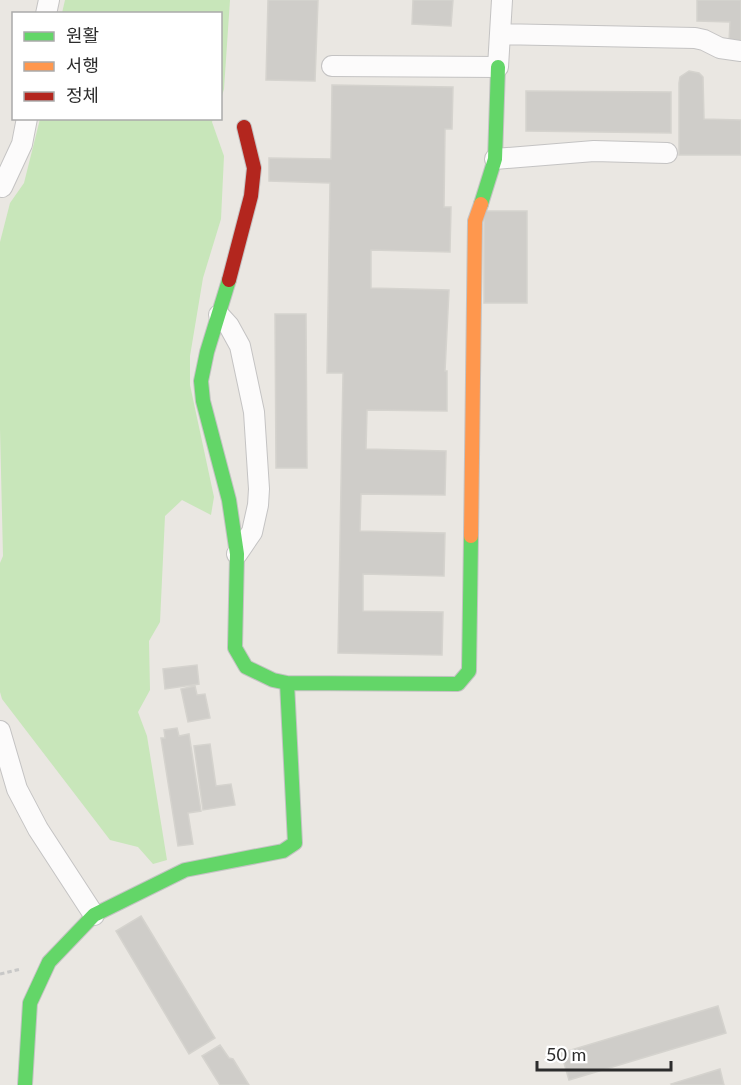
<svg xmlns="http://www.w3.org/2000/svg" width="741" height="1085" font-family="Lato,'Noto Sans KR',sans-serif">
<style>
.green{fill:#c8e6ba}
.building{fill:#cfcdc9;stroke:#d5d3ce;stroke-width:1.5}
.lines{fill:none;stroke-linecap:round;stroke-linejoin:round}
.street-casing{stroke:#c4c3c3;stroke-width:22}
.fast-casing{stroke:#c4c3c3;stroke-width:16}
.slow-casing{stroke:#c4c3c3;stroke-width:16}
.jam-casing{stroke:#c4c3c3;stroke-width:16}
.path{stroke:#c8c8c7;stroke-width:3;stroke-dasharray:4.5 3;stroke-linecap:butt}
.street{stroke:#fcfbfb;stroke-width:20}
.fast{stroke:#63d668;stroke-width:14}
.slow{stroke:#ff974d;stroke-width:14}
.jam{stroke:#b3261e;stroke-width:14}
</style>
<rect width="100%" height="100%" fill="#eae7e2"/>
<path class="green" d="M65,0h165l-6,89 -3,10 -1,-85 -158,-1z
M40,119h173l-1,3 12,34 -3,63 -18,59 -13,78v29l24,112 -3,18 -29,-15 -17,16 -5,106 -11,19 1,49 -12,22 9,24 20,124 -14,4 -15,-17 -28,-7 -108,-141 -2,-7v-129l3,-7 -3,-127v-187l10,-39 14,-20z"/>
<path class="building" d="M268,0h50l-3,81 -49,-1z
M413,0h40l-2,26 -39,-2z
M697,0h44v42h-12l1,-20 -33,-1z
M689,71l10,2 4,4 1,42 37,1v35h-62v-72l1,-6z
M332,85l121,2 -1,42h-7l-1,78h7l-1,45 -79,-2v38l78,2 -4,81h2v40l-80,-1 -1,39 80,2 -1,44 -84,-1 -1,37 85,2 -1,43 -81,-2v37l80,1 -1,43 -104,-2 5,-280h-16l3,-190 -61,-2v-23l62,1z
M526,91l145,1v41l-145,-2z
M484,211h43v92h-43z
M275,314h31l1,154h-31z
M197,665l2,19 -34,5 -2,-20z
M195,686l2,9 8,-1 5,24 -22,4 -7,-33z
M177,728l2,8 10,-2 12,77 -13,2 5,31 -15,2 -17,-108h4l-1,-8z
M210,744l6,42 15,-2 4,21 -32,5 -9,-64z
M141,916l74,122 -26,16 -73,-123z
M718,1006l8,27 -157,47 -8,-27z
M220,1045l9,13 4,1 16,26h-29l-18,-29z
M720,1069l4,16h-52l-1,-1z"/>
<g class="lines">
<defs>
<path id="street" d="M46,14l3,-14
M500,34l195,4 9,2 16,8 21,3
M332,66l166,1 4,-67
M495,159l99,-8 73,2
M2,187l20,-43 5,-26
M219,315l10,11 11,20 14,66 5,77 -1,16 -6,27 -15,22
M0,731l17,58 21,40 56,86"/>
<path id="fast" d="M481,204l14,-45 3,-92
M229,280l-22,72 -6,29 2,20 26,99 8,54 -2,94 11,19 27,13 14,3 171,1 11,-13 2,-135
M25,1085l5,-82 19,-41 45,-47 91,-45 98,-19 12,-8 -8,-160"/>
<path id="slow" d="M471,536l4,-315 6,-17"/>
<path id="jam" d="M229,280l22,-84 3,-28 -10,-41"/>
</defs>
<use href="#street" class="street-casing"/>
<use href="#fast" class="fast-casing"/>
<use href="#slow" class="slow-casing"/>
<use href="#jam" class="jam-casing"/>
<path class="path" d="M0,974l21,-5"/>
<use href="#street" class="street"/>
<use href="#fast" class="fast"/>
<use href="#slow" class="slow"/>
<use href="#jam" class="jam"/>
</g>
<rect x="12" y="12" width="210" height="108" fill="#ffffff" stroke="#ababab" stroke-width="1.5"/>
<rect x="24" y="32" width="30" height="9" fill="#63d668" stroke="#ababab" stroke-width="1.5"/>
<text x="66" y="42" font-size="18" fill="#2c2c2c">원활</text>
<rect x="24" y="62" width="30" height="9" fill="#ff974d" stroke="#ababab" stroke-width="1.5"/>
<text x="66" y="72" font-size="18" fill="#2c2c2c">서행</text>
<rect x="24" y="92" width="30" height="9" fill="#b3261e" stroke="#ababab" stroke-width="1.5"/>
<text x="66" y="102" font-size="18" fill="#2c2c2c">정체</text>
<path d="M537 1061v9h134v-9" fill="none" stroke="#2c2c2c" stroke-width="3"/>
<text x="546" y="1061" font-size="18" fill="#2c2c2c" stroke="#ffffff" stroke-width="4.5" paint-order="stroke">50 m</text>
</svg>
